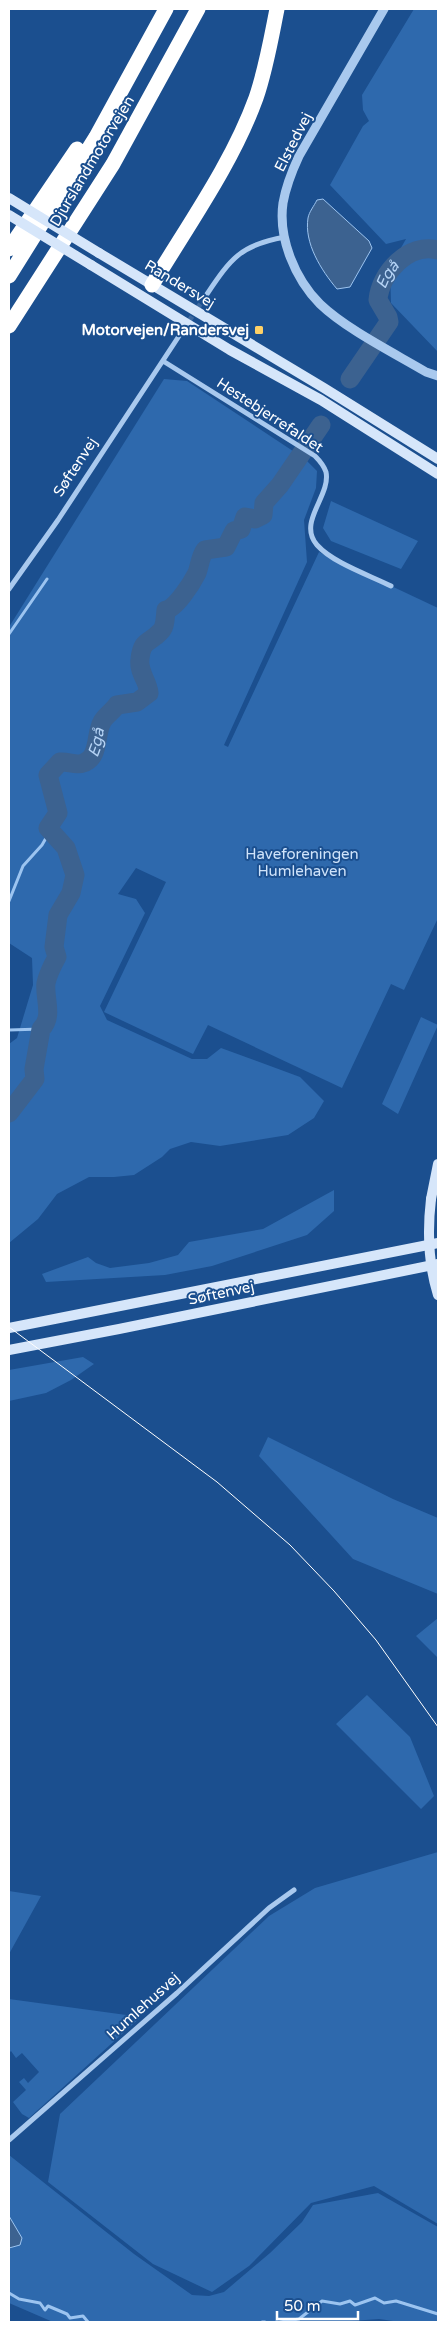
<svg xmlns="http://www.w3.org/2000/svg" width="447" height="2331" font-family="'Varela Round',sans-serif">
<style>
.green{fill:#2e69ad}
.water{fill:#3c6290;stroke:#9cc4f0}
.lines{fill:none;stroke-linecap:round;stroke-linejoin:round}
.stream{stroke:#9cc4f0;stroke-width:3}
.river{stroke:#3c6290;stroke-width:19}
.minor-tunnel{stroke:#3d69a0;stroke-width:5;stroke-dasharray:5 2.5;stroke-linecap:butt}
.minor{stroke:#a9c9ee;stroke-width:5}
.tertiary{stroke:#a9c9ee;stroke-width:9}
.secondary{stroke:#d6e6fa;stroke-width:10}
.motorway{stroke:#fff;stroke-width:15}
.tram{stroke:#fff;stroke-width:1}
.secondary-bridge{stroke:#d6e6fa;stroke-width:10}
.poi-dot{fill:#ffd166;stroke:#1b4f8f;stroke-width:2}
.labels{text-anchor:middle;dominant-baseline:central;stroke-width:4;stroke-linejoin:round;paint-order:stroke}
.street-label{font-size:15px;fill:#fff;stroke:#1b4f8f}
.poi-label{font-size:15px;font-weight:bold;fill:#fff;stroke:#1b4f8f;text-anchor:end}
.park-label{font-size:15px;fill:#cfe3fa;stroke:#1b4f8f}
.water-label{font-size:16px;font-style:italic;fill:#b5d3f5;stroke:#1b4f8f}
</style>
<rect width="100%" height="100%" fill="#1b4f8f"/>
<path class="green" d="M414,9h24v343l-47,-49 -1,-36 16,-28 -20,5 -56,-59 33,-59 6,-5 -6,-11 -1,-15z
M164,379l23,2 118,78 12,12 -1,17 -12,32 3,42 -83,183 4,2 91,-195 119,56v310l-34,72 -13,-6 -49,104 -134,-63 -15,29 -89,-42 62,-130 -30,-14 -18,26 18,5 9,14 -45,93 7,14 85,39h15l14,-11 79,29 24,24 -10,17 -26,17 -68,11 -29,-4 -21,7 -8,8 -28,18 -20,2h-25l-32,17 -19,25 -29,24v-199l8,-6 16,-53 -1,-27 -23,-15v-316z
M331,501l87,40 -17,28 -70,-28 -8,-13z
M421,1017l17,8 -40,89 -16,-10z
M334,1190v21l-27,24 -95,31 -47,9 -119,7 -4,-8 46,-17 8,6 14,5 39,-5 29,-8 11,-13 74,-13z
M83,1357l11,7 -23,16 -25,13 -37,8v-31z
M268,1437l125,62 45,19v76l-85,-35 -94,-103z
M438,1618v40l-22,-22z
M367,1695l43,42 24,59 -13,13 -85,-85z
M438,1852v372l-64,-38 -63,17 -62,63 -37,26 -59,-28 -105,-82 12,-68 209,-198 46,-28z
M9,1891l32,5 -32,58z
M9,1999l132,18 -112,101 -7,-4 -9,-12 13,-12 -7,-8 5,-4 4,5 11,-11 -17,-19 -6,5 -5,-7 -2,2z
M9,2155l125,99 58,41 17,1 15,-4 46,-39 32,-31 11,-17 65,-12 60,34v95h-38l-21,-3 -41,3h-285l-44,-19z"/>
<path class="water" d="M323,199l46,42 3,7 -22,39 -13,2c-16,-19 -33,-46 -29,-71 1,-6 6,-12 9,-18z
M9,2216l13,22 -2,7 -11,3z"/>
<g class="lines">
<path class="stream" d="M9,634l38,-55
M9,901l14,-35 19,-21 8,-14
M9,1030l32,-1
M9,2293l10,6 21,4 5,7 3,-4 19,8 3,4 13,-2 5,6
M262,2322h3
M276,2322h2
M280,2322l19,-3 23,-18 18,3 10,-3 5,4 20,-7 9,5 12,-2 42,13"/>
<g class="river">
<path id="s1" d="M350,379l39,-57 -1,-5 -10,-17c2,-27 31,-58 60,-50"/>
<path id="s2" d="M9,1113l26,-34 -1,-10 7,-40c13,-12 3,-31 5,-46 2,-9 6,-17 11,-26l-3,-10 4,-32 13,-22 4,-18 -9,-27 -18,-20 10,-15 -10,-38 12,-13c8,-1 16,4 23,1 17,-5 12,-29 19,-41 2,-5 11,-11 15,-17l20,-3 12,-9c-1,-12 -11,-21 -9,-34 2,-20 9,-15 20,-27 6,-5 5,-15 6,-22 10,-2 26,-27 31,-37 3,-8 3,-16 8,-23l21,-3 8,-16 7,-2 4,-12 10,2 8,-4 1,-12 16,-18 41,-60"/>
</g>
<path class="minor-tunnel" d="M181,333l24,-36"/>
<path class="minor" d="M205,297c25,-37 34,-52 80,-60
M163,361l152,95c4,4 9,10 11,16 5,24 -29,50 -9,73 16,18 52,30 74,41
M9,589l49,-69 123,-187
M9,2140l168,-147 92,-85 25,-18"/>
<path class="tertiary" d="M384,9l-85,147c-7,15 -13,30 -16,47 -5,35 12,76 37,101 26,25 74,49 106,68l12,4"/>
<path class="secondary" d="M99,253l225,135 114,71
M91,265l139,85 91,50 117,74
M431,1199l7,-35
M9,1328l429,-85
M9,1350l110,-21 319,-65"/>
<path class="motorway" d="M9,249l68,-100
M9,276l87,-139 70,-128
M152,285c36,-60 80,-121 104,-187 10,-29 15,-59 21,-89
M9,326l104,-162 85,-155"/>
<path class="tram" d="M9,1327l208,155 73,63 44,46 42,49 62,87"/>
<path class="secondary-bridge" d="M9,198l90,55
M9,215l82,50
M431,1199c-4,34 -3,64 7,96"/>
</g>
<rect class="poi-dot" x="254" y="325" width="10" height="10" rx="2.5"/>
<g class="labels">
<g class="street-label">
<text transform="translate(293 142) rotate(-63)">Elstedvej</text>
<text transform="translate(92 161) rotate(-59)">Djurslandmotorvejen</text>
<text transform="translate(180 284) rotate(31)">Randersvej</text>
<text transform="translate(270 415) rotate(33)">Hestebjerrefaldet</text>
<text transform="translate(75 467) rotate(-57)">Søftenvej</text>
<text transform="translate(221 1293) rotate(-12)">Søftenvej</text>
<text transform="translate(143 2006) rotate(-42)">Humlehusvej</text>
</g>
<g class="poi-label">
<text x="249" y="330">Motorvejen/Randersvej</text>
</g>
<g class="park-label">
<text x="302" y="854">Haveforeningen<tspan x="302" dy="17">Humlehaven</tspan></text>
</g>
<g class="water-label">
<text stroke="none"><textPath href="#s1" startOffset="121">Egå</textPath></text>
<text stroke="none"><textPath href="#s2" startOffset="436">Egå</textPath></text>
</g>
</g>
<rect width="447" height="2331" fill="none" stroke="#ffffff" stroke-width="20"/>
<path d="M277 2311v8h81v-8" fill="none" stroke="#ffffff" stroke-width="2.5"/>
<text x="284" y="2311" font-size="15" fill="#ffffff" stroke="#1b4f8f" stroke-width="4" paint-order="stroke">50 m</text>
</svg>
